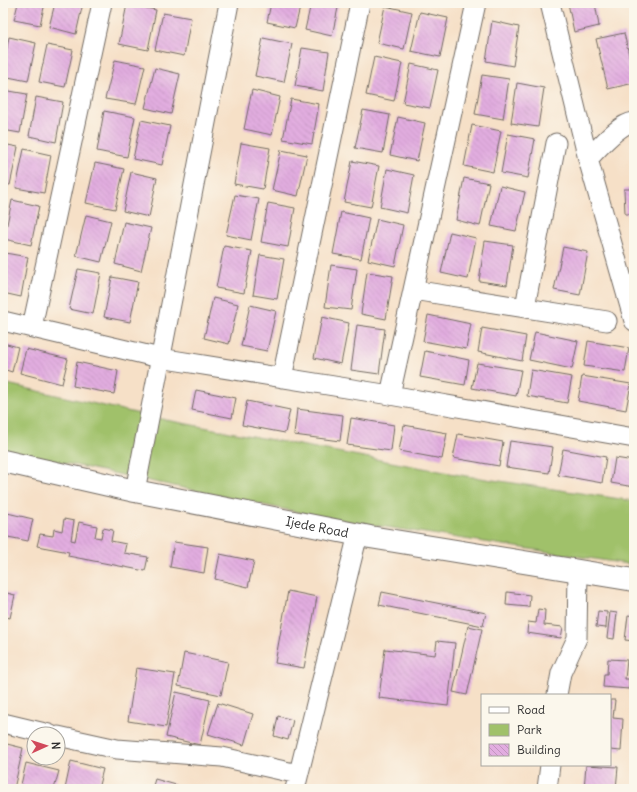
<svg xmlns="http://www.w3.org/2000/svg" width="637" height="792" font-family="Delius,sans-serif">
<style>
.green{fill:#a0c16a;stroke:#66764a}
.building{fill:url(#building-back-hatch)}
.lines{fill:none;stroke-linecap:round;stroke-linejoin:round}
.minor-casing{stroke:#726a62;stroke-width:21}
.major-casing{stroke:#726a62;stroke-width:24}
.minor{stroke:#fff;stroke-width:19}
.major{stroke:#fff;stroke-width:22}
.labels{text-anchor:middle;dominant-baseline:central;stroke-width:3;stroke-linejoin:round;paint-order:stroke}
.street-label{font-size:13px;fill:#2b2b2b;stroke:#fbf7ec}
</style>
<defs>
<pattern id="building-back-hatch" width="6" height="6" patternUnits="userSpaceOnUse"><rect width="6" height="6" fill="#e2ade0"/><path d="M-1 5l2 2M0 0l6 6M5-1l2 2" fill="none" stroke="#c295c0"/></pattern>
</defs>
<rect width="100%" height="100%" fill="#fbf7ec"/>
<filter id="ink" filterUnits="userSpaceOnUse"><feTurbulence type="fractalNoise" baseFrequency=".025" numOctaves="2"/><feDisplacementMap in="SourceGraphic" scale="8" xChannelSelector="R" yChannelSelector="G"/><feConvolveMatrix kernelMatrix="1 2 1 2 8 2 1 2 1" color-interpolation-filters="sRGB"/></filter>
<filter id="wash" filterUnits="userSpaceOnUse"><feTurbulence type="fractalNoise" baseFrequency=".012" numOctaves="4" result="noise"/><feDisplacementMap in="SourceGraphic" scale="16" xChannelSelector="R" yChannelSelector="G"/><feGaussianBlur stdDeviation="0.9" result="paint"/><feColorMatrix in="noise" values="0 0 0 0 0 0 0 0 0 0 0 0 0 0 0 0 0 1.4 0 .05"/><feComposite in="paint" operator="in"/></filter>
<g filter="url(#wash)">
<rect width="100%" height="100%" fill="#f6e0c7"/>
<path class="green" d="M3,383l168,38 295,55 168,25v64l-313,-48 -318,-67z"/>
<g id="blocks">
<path class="building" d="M18,3h27l-5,22 -26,-5z
M55,3h28l-7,31 -27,-7z
M271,3h30l-6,25 -28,-6z
M311,3h28l-7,33 -27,-6z
M568,3h27l4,23 -25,6z
M127,4l29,6 -8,40 -29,-6z
M385,6l27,6 -8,37 -27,-6z
M420,12l28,6 -8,39 -29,-6z
M163,13l28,5 -7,38 -29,-6z
M492,21l27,6 -6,39 -27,-5z
M624,33l10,44v6l-26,6 -12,-50z
M9,37l27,6 -8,38 -25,-5v-6z
M263,38l29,6 -8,38 -29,-6z
M47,45l26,5 -8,37 -26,-5z
M302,48l27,4 -6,39 -28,-5z
M374,57l28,6 -8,38 -28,-6z
M115,60l30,6 -9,38 -31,-5z
M411,64l27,6 -8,38 -27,-5z
M155,68l25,6 -9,40 -26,-6z
M482,75l27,4 -6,40 -28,-5z
M517,83l27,5 -6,39 -27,-4z
M3,90l24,4 -7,39 -17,-3z
M252,90l28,7 -8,38 -28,-6z
M36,97l27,5 -7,40 -27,-6z
M291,99l28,5 -7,40 -29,-5z
M363,110l27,5 -7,38 -28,-5z
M104,111l31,6 -8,40 -30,-6z
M398,117l27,6 -8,38 -27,-6z
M141,120l29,6 -8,39 -29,-6z
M472,125l29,6 -8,41 -29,-6z
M508,134l27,5 -7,39 -27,-5z
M241,143l29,5 -7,41 -29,-5z
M3,144l15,3 -8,38 -7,-1z
M24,149l27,6 -7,38 -28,-5z
M281,150l26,5 -9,41 -26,-6z
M352,161l27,5 -8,41 -27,-5z
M95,163l29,6 -9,40 -29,-6z
M387,169l27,6 -7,38 -27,-6z
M131,172l26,6 -8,39 -26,-6z
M464,178l25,5 -9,43 -24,-6z
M500,186l25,6 -9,39 -25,-5z
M624,189h10v25h-9z
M235,195l24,4 -8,41 -25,-5z
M12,200l27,6 -8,39 -27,-6z
M268,203l27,5 -7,39 -27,-5z
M341,212l28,6 -8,41 -28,-5z
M86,215l25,6 -10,41 -25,-6z
M377,219l26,6 -8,41 -27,-6z
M124,222l27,6 -10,43 -26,-7z
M450,232l26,6 -8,41 -27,-6z
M485,241l28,4 -6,40 -28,-4z
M224,246l28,5 -8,42 -28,-5z
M563,247l25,5 -8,43 -26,-5z
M5,253l23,4 -7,40 -18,-4v-29z
M260,255l24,4 -7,40 -24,-4z
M331,265l26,4 -6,41 -26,-3z
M78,269l23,4 -8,41 -24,-5z
M367,272l26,4 -7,43 -25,-5z
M112,277l26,5 -8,40 -26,-5z
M213,298l25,6 -9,40 -25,-6z
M250,305l26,6 -9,40 -26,-5z
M428,315l43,9 -5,25 -43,-8z
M322,317l27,6 -8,41 -27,-6z
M357,325l28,4 -6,45 -28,-4z
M482,328l44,8 -4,25 -44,-9z
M535,332l43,9 -6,28 -43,-9z
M588,341l41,7 -4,24 -41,-6z
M3,343l15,4 -6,25 -9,-3z
M26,349l42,10 -6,25 -42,-11z
M425,351l44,9 -4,25 -45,-8z
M77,362l41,9 -4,23 -41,-8z
M477,363l44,7 -5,26 -44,-8z
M531,370l41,7 -5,26 -40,-7z
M582,376l49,8 -5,26 -48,-9z
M196,390l40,8 -4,20 -40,-8z
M247,401l43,9 -5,23 -43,-8z
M297,409l46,6 -3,26 -46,-6z
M351,418l43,7 -3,26 -44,-6z
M404,425l43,8 -5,26 -43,-8z
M458,434l45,8 -4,24 -46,-8z
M510,441l43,6 -4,26 -43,-6z
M563,449l43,8 -4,26 -44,-8z
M615,458l19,3v26l-23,-4z
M3,512l30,7 -5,22 -25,-5z
M64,519l10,2 -3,19 4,1 4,-19 18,4 -2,11 6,1 2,-10 10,2 -2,11 15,3 -2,9 24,4 -3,14 -77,-15 1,-4 -32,-6 3,-12 13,2 1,-7 8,2z
M174,542l34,5 -4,26 -34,-6z
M220,554l34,7 -6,26 -33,-8z
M288,591l29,6 -13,71 -29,-5z
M3,592l12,3 -5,23 -7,-2z
M382,592l104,21 -3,13 -104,-21z
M507,592l23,3 -1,12 -23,-2z
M538,609l7,1 -1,15 19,2 -2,11 -34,-5 1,-11 8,1z
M598,611l9,1 -1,16 -10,-1z
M610,612l7,1 -3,26 -7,-1z
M628,615l6,1v25l-9,-1z
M468,626l14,3 -15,66 -14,-3z
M437,641l18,2 -7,63 -69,-8 6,-49 50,6z
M184,653l44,9 -7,33 -43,-9z
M608,659l19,1 -2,19h4v10l-26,-2 1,-13h3z
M136,668l39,6 -9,53 -38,-6z
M176,692l34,8 -10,45 -34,-8z
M610,700h5l-2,18 10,1 -2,32 -11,-1z
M218,703l35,11 -9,31 -36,-11z
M278,716l15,4 -5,20 -14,-4z
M3,743l20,5 -9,41h-11z
M71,761l32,8 -5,20h-33z
M26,763l33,8 -5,18h-34z
M586,765l32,2 -2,22h-32z
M155,779l35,10h-38z"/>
</g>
</g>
<g filter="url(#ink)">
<use href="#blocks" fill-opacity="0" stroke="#726a62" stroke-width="1"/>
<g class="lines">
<defs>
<path id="minor" d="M550,3l38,156 46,162
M588,159c11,-11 30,-35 46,-37
M413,290l194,31
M525,307l31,-164
M3,321l157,37 230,37 244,43
M32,327l70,-324
M282,378l78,-375
M390,395l86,-392
M135,491l94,-488
M557,695l4,-22 16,-35 1,-67
M3,723l46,11
M58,736l59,13 105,8 76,17
M295,789l63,-255
M547,789l3,-24"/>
<g id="major">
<path id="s1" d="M3,461l132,30 235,46 264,43"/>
</g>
</defs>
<use href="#minor" class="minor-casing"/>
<use href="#major" class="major-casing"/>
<use href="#minor" class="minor"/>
<use href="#major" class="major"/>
</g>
</g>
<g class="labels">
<g class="street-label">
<text stroke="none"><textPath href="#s1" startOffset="321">Ijede Road</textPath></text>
</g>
</g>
<rect width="637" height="792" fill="none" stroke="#fbf7ec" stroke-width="16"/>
<rect x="481" y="694" width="130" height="72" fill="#fbf7ec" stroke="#a8a59f"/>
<rect x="489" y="707" width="20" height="6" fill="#ffffff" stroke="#a8a59f"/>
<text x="517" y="714" font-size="12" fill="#2b2b2b">Road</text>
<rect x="489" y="724" width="20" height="12" fill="#a0c16a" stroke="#a8a59f"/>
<text x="517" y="734" font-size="12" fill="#2b2b2b">Park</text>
<rect x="489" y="744" width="20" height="12" fill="url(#building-back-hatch)" stroke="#a8a59f"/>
<text x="517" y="754" font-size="12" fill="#2b2b2b">Building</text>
<g transform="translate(46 746) rotate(87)"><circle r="19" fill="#fbf7ec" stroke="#a8a59f"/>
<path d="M0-3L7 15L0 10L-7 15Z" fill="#d1495b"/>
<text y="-6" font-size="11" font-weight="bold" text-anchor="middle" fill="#2b2b2b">N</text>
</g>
</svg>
